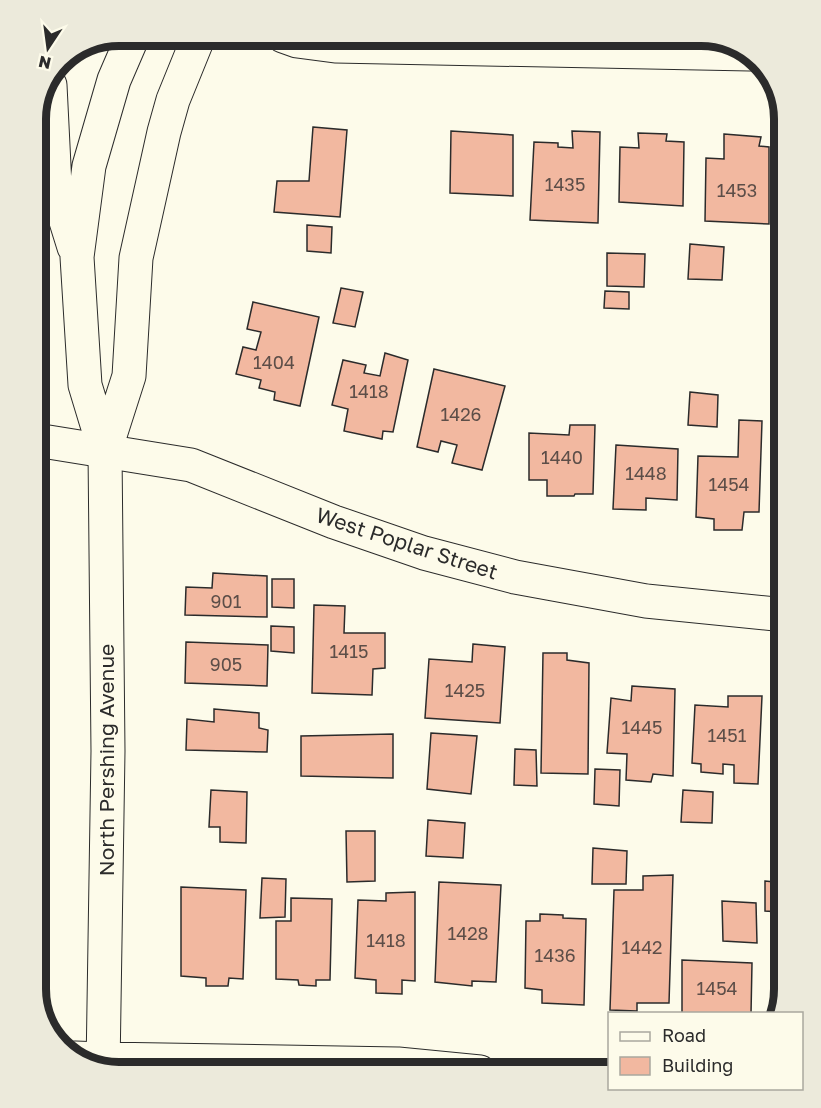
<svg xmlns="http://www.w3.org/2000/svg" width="821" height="1108" font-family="'Golos Text',sans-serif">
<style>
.building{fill:#f2b8a0;stroke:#2b2b2b;stroke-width:1.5}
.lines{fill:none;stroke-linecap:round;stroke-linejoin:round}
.street-casing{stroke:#2b2b2b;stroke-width:35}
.secondary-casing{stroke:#2b2b2b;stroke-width:35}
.street{stroke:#fdfbea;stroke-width:33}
.secondary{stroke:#fdfbea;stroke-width:33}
.labels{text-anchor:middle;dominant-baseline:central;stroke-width:4.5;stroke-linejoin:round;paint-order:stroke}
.number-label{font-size:18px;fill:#5d4e48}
.street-label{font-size:21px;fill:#2b2b2b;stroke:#fdfbea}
.rim{fill:none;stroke:#2b2b2b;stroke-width:8}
</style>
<rect width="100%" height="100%" fill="#fdfbea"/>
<path class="building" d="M313,127l34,3 -7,87 -66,-5 3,-31h32z
M451,131l62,4v61l-63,-3z
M572,131l28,1 -2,91 -68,-3 4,-78 24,1v4l15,1z
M638,133l29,1 -1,7 18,1 -1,64 -64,-4 1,-55 19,1z
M724,134l37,3 -2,9 10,1v77l-64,-3 1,-63 18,1z
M784,148h1v84l-5,-1z
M307,225l25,2 -1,26 -24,-2z
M690,244l34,3 -2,33 -34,-1z
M607,253l38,1 -1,33 -37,-1z
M780,270h5v18h-3z
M341,288l22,4 -8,35 -22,-4z
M605,291l24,1v17l-25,-1z
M253,302l66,15 -19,89 -26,-6 1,-8 -16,-4 2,-8 -25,-6 7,-27 13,3 5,-18 -14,-3z
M385,353l23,7 -15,72 -10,-1 -1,8 -38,-8 4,-22 -16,-4 11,-45 23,5 -2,8 16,3z
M780,358h5v37h-6z
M434,369l71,17 -23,84 -30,-7 5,-18 -16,-4 -3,11 -21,-5z
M690,392l28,3 -1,32 -29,-2z
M739,420l23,1 -3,91h-15l-2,18h-28v-11l-18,-2 2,-61 40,1z
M570,425h25l-2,69h-18l-1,2h-27v-16h-18v-47l40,2z
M616,445l62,4 -1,51 -31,-2v12l-33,-1z
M776,457h9v48h-6z
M213,573l54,3v41l-82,-2 1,-28 26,1z
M272,579h22v29l-22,-1z
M314,605l31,1 -1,27h41v35l-12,1 -1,26 -60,-2z
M271,626l23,1v26l-23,-2z
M186,642l82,3 -1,41 -82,-3z
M473,644l32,3 -5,76 -75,-5 4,-59 43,3z
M543,653h24v7l22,3 -1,111 -47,-1z
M632,686l43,3 -2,87 -20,-2 -2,8 -25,-2 1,-26 -20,-1 4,-55 20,3z
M728,696h34l-4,88 -24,-1v-18l-11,-1v10l-22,-2v-8l-9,-1 3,-58 33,2z
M773,696h12v94h-4v-15h-10z
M214,709l45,4v15l9,2 -1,22 -81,-2 1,-31 27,3z
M431,733l46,3 -6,58 -44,-5z
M393,734v44l-92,-2v-40z
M515,749l21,1 1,36 -23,-1z
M595,769l25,1 -1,36 -25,-2z
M211,790l36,2 -1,51 -26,-1v-15h-11z
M683,790l30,2 -1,31 -31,-1z
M428,820l37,3 -2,35 -37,-2z
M346,831h29v50l-28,1z
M593,848l34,3 -1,33h-34z
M673,875l-4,128h-32v8l-27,-1 4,-120h29v-14z
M262,878l24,1 -1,38 -25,1z
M765,881l19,2 1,60h-6l1,-31 -15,-1z
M439,882l62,3 -5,97 -24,-1v5l-37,-4z
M181,887l65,3 -3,89 -14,-1 -1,8h-22v-8l-25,-2z
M415,892v89l-13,-1v14l-26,-1v-13l-21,-2 3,-78 28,1v-8z
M291,898l41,1 -2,81h-14v6l-17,-1 -1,-5 -22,-1v-58h15z
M722,901l34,2 1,40 -34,-2z
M540,914l23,1v3l23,1 -2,86 -42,-2v-13l-17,-2 1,-67h14z
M682,960l70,3 -1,51h-69z
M778,968h7v21l-7,25h-1z"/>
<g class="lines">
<defs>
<path id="street" d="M283,36l14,5 38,5 415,8
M36,440l155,25 143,57 90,31 91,24 131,24 139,14
M75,1058l28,1"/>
<path id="secondary" d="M50,85l5,101 19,61
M105,451l24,-75 7,-118 28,-126 9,-32 26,-64
M103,1059l295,5 82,8
M103,1068l5,-317 -3,-300 -20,-66 -8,-128 12,-91 25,-86 19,-44"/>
</defs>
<use href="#street" class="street-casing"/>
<use href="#secondary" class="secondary-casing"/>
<use href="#street" class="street"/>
<use href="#secondary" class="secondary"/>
</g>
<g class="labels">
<g class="number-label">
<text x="565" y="184">1435</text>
<text x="737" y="190">1453</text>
<text x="274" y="362">1404</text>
<text x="369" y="391">1418</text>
<text x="461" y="414">1426</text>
<text x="562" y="457">1440</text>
<text x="646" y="473">1448</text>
<text x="729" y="484">1454</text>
<text x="226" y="601">901</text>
<text x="349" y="651">1415</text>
<text x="226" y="664">905</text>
<text x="465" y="690">1425</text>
<text x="642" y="727">1445</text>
<text x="727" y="735">1451</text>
<text x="468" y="933">1428</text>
<text x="386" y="940">1418</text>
<text x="642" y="947">1442</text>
<text x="555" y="955">1436</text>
<text x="717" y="988">1454</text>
</g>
<g class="street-label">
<text transform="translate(407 543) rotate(18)">West Poplar Street</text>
<text transform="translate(106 760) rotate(-90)">North Pershing Avenue</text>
</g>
</g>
<path d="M0 0H821V1108H0ZM119 46H701A73 73 0 0 1 774 119V989A73 73 0 0 1 701 1062H119A73 73 0 0 1 46 989V119A73 73 0 0 1 119 46Z" fill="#eceadb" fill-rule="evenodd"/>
<path class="rim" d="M119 46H701A73 73 0 0 1 774 119V989A73 73 0 0 1 701 1062H119A73 73 0 0 1 46 989V119A73 73 0 0 1 119 46Z"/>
<rect x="608" y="1012" width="195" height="78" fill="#fdfbea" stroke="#a9a89e" stroke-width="1.5"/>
<rect x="620" y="1032" width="30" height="9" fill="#fdfbea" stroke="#a9a89e" stroke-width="1.5"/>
<text x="662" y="1042" font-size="18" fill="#2b2b2b">Road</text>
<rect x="620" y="1057" width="30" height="18" fill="#f2b8a0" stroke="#a9a89e" stroke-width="1.5"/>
<text x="662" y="1072" font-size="18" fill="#2b2b2b">Building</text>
<g transform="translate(48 48) rotate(193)" stroke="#fdfbea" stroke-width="4.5" paint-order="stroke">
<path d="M0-4.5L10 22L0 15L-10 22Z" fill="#2b2b2b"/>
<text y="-9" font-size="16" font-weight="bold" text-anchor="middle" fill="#2b2b2b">N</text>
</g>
</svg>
